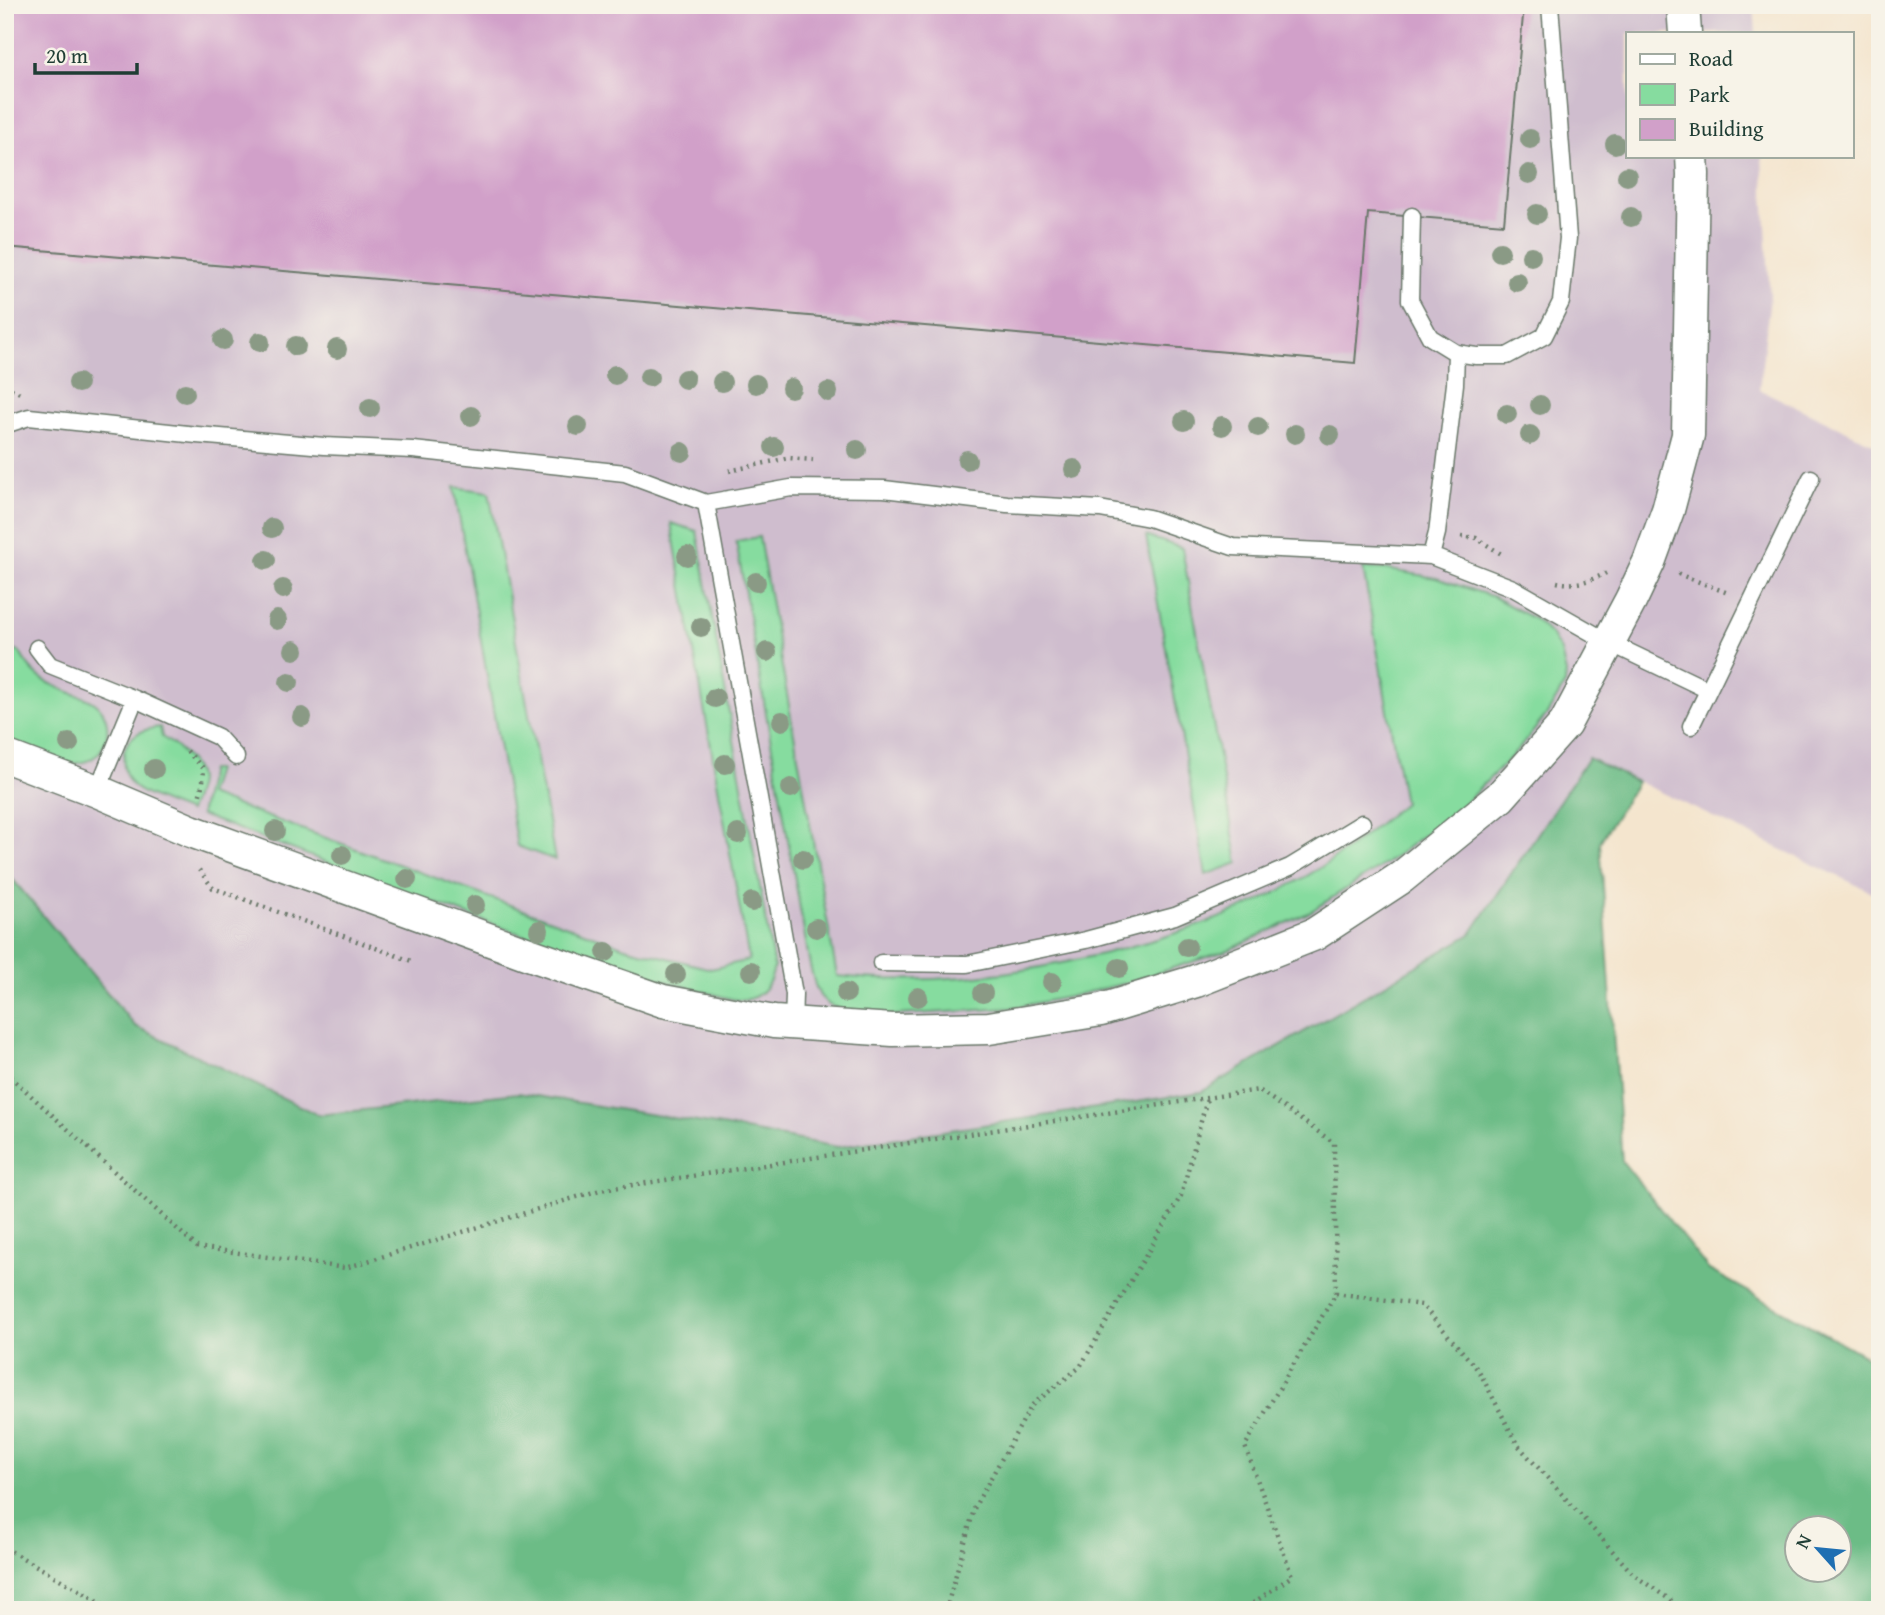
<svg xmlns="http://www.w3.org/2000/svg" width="1885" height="1615" font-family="'Gentium Book Plus',serif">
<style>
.industrial{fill:#cfbdce}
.green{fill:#86dc9f;stroke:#528c6a;stroke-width:2}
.forest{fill:#6cbc86;stroke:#467c5d;stroke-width:2;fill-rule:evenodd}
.building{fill:#d1a0c9}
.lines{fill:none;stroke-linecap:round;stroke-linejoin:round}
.lane-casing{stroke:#6a786a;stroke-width:19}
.street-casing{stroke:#6a786a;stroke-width:35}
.path{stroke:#6a786a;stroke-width:4.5;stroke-dasharray:2 5;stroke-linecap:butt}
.lane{stroke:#fff;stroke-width:16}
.street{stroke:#fff;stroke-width:32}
.tree{fill:#8a9a85}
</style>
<rect width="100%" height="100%" fill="#f7f3e8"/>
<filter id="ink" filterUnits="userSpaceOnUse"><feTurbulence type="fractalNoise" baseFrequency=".0143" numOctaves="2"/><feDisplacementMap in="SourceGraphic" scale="14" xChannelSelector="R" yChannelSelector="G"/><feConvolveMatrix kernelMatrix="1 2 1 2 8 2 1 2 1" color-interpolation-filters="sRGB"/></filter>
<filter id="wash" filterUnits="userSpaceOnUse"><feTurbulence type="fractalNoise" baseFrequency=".00686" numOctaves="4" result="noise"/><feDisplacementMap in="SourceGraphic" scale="28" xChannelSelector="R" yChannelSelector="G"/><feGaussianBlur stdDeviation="1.57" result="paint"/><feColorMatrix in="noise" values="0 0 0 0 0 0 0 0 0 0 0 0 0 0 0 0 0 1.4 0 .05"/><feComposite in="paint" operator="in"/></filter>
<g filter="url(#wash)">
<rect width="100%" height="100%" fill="#f4e5ce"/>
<path class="industrial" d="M5,5h1749l2,28h-128v123h134l8,141 -11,92 121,58v449l-292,-138 -117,176 -270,158 -363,55 -122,-22 -198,-32 -100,17 -100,5 -183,-89 -130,-156z"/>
<path class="green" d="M454,487l35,5 66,368 -38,-14z
M671,523l26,8 77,436c-3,16 -12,31 -30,33 -9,1 -21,-3 -31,-6 -28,-7 -55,-15 -82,-23 -146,-46 -288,-104 -431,-156l10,-45h6l-8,25 417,152 86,22 38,-9z
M1146,536l36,12 56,315 -32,12z
M759,537l78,439c105,11 206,-4 306,-33 53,-15 105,-34 153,-61 40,-21 73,-50 108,-79l-41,-235 22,1 51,9 58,19 42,23 16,16 9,15 5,22 -1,11 -17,29 -29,36 -56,56 -75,57 -80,51 -79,37 -103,33 -58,14 -57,11 -129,8 -38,-5 -15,-6 -9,-9 -5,-11 -5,-19 -74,-425z
M5,651h14c15,28 28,32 58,44 6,2 13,4 19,9 19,15 13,49 -9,57 -24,10 -59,-11 -82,-20z
M160,727l2,10c12,7 36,27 36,42 1,9 -6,23 -9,33 -14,-6 -46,-16 -56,-26 -12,-13 -14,-39 1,-50 8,-6 16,-8 26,-9z"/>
<path class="forest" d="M1588,758l49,24 -37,60 22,319 87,109 171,94v246h-1875v-740l130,156 183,89 200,-22 198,32 122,22 363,-55 270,-158zM1798,1528h42v42h-42z"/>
<g id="blocks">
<path class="building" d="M5,5h1519l-20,219 -136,-11 -13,150 -1350,-116z"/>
</g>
</g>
<g filter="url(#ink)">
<use href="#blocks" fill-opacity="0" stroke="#6a786a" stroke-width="2"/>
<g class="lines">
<defs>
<path id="lane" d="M1412,216l-2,84 20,37 26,16 20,3h31l37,-20 17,-34 7,-64 -18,-233
M5,425l24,-8 168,18 127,11 89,4 212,23 81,30 88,491 -1,31
M706,503l85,-15 93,1 123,15 93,5 49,9 84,29 198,9 82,32 95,54 100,48
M1431,556l6,-23 18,-149 1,-31
M37,648l13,17 85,34 -38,92
M135,699l83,38 18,20
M1691,726l120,-248
M881,963l86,1 119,-24 89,-24 115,-49 72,-44"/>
<path id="street" d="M1683,5l2,28
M5,756l92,35 94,40 335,122 137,48 111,21 119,8 96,-2 112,-18 95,-29 119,-47 87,-57 98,-80 65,-73 66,-124 18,-38 19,-52 20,-75 5,-261 -1,-18"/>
</defs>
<use href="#lane" class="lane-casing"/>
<use href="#street" class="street-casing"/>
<path class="path" d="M5,386l15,7
M729,471l59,-13 25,2
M1461,536l15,2 27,17
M1678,574l50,19
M1557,582c17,4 34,-1 49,-9
M187,751l17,18 -1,13 -4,16
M199,870l14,18 201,74
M5,1072l192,175 148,21 255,-78 659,-100 75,53 2,150 -91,153 47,130 -49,34
M1336,1293l86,12 57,66 38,73 117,131 51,35
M5,1548l109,62
M946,1610l29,-104 57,-101 48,-38 101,-171 26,-97"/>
<use href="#lane" class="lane"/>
<use href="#street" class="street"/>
</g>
<g class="tree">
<circle cx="1530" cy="139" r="10"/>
<circle cx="1615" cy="144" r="10"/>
<circle cx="1529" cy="174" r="10"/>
<circle cx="1627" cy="176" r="10"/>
<circle cx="1537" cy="214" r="10"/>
<circle cx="1631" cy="217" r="10"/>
<circle cx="1500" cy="252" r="10"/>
<circle cx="1531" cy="256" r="10"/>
<circle cx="1517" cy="282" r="10"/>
<circle cx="223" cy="340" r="10"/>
<circle cx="260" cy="342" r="10"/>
<circle cx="296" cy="346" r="10"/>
<circle cx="337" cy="349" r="10"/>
<circle cx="615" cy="375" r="10"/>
<circle cx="649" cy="377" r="10"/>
<circle cx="685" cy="379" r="10"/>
<circle cx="722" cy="382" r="10"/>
<circle cx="78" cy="383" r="10"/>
<circle cx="756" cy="384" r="10"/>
<circle cx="791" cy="388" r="10"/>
<circle cx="828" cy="392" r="10"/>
<circle cx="185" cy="393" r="10"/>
<circle cx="1540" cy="405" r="10"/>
<circle cx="370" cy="408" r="10"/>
<circle cx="1507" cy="414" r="10"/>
<circle cx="471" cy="416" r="10"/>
<circle cx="1184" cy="421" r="10"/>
<circle cx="578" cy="426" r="10"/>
<circle cx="1222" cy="426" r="10"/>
<circle cx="1258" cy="427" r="10"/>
<circle cx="1295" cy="434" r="10"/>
<circle cx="1330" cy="435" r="10"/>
<circle cx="1530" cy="435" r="10"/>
<circle cx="774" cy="447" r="10"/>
<circle cx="857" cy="450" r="10"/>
<circle cx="682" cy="452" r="10"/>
<circle cx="967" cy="460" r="10"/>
<circle cx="1074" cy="469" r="10"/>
<circle cx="272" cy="528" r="10"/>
<circle cx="687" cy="556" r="10"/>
<circle cx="266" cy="560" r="10"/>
<circle cx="756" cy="582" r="10"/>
<circle cx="283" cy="589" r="10"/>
<circle cx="277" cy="620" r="10"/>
<circle cx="701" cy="627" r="10"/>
<circle cx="294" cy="650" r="10"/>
<circle cx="767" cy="652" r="10"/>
<circle cx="289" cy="682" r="10"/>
<circle cx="715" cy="698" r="10"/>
<circle cx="302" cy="717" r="10"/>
<circle cx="782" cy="721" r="10"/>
<circle cx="69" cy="743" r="10"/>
<circle cx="725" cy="764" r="10"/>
<circle cx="154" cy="769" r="10"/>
<circle cx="791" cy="788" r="10"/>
<circle cx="275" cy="831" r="10"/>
<circle cx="738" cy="834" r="10"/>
<circle cx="342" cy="855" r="10"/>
<circle cx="803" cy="859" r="10"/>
<circle cx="407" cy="879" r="10"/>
<circle cx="752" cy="902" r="10"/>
<circle cx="475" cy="905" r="10"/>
<circle cx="816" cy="928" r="10"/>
<circle cx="539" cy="930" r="10"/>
<circle cx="1187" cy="947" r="10"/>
<circle cx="606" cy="952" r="10"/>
<circle cx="1119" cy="968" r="10"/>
<circle cx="751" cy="971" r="10"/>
<circle cx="676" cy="974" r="10"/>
<circle cx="1052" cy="982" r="10"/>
<circle cx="846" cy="993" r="10"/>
<circle cx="983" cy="993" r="10"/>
<circle cx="918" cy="997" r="10"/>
</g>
</g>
<rect width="1885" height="1615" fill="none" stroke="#f7f3e8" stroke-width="28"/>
<rect x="1626" y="32" width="228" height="126" fill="#f7f3e8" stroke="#a1aaa0" stroke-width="2"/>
<rect x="1640" y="54" width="35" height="10" fill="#ffffff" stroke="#a1aaa0" stroke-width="2"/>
<text x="1689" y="66" font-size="21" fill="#1f3d34">Road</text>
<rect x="1640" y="84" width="35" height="21" fill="#86dc9f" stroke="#a1aaa0" stroke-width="2"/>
<text x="1689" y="102" font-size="21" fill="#1f3d34">Park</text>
<rect x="1640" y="119" width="35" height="21" fill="#d1a0c9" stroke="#a1aaa0" stroke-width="2"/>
<text x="1689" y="136" font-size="21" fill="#1f3d34">Building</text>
<g transform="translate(1818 1549) rotate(297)"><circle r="33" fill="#f7f3e8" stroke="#a1aaa0" stroke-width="2"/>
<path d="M0-5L12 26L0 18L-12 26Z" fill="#1f6fb2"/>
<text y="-10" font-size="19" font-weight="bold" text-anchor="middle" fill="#1f3d34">N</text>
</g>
<path d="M35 63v10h102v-10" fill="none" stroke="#1f3d34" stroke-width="3.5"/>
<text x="46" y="63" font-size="21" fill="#1f3d34" stroke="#f7f3e8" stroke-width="5" paint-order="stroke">20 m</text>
</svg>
